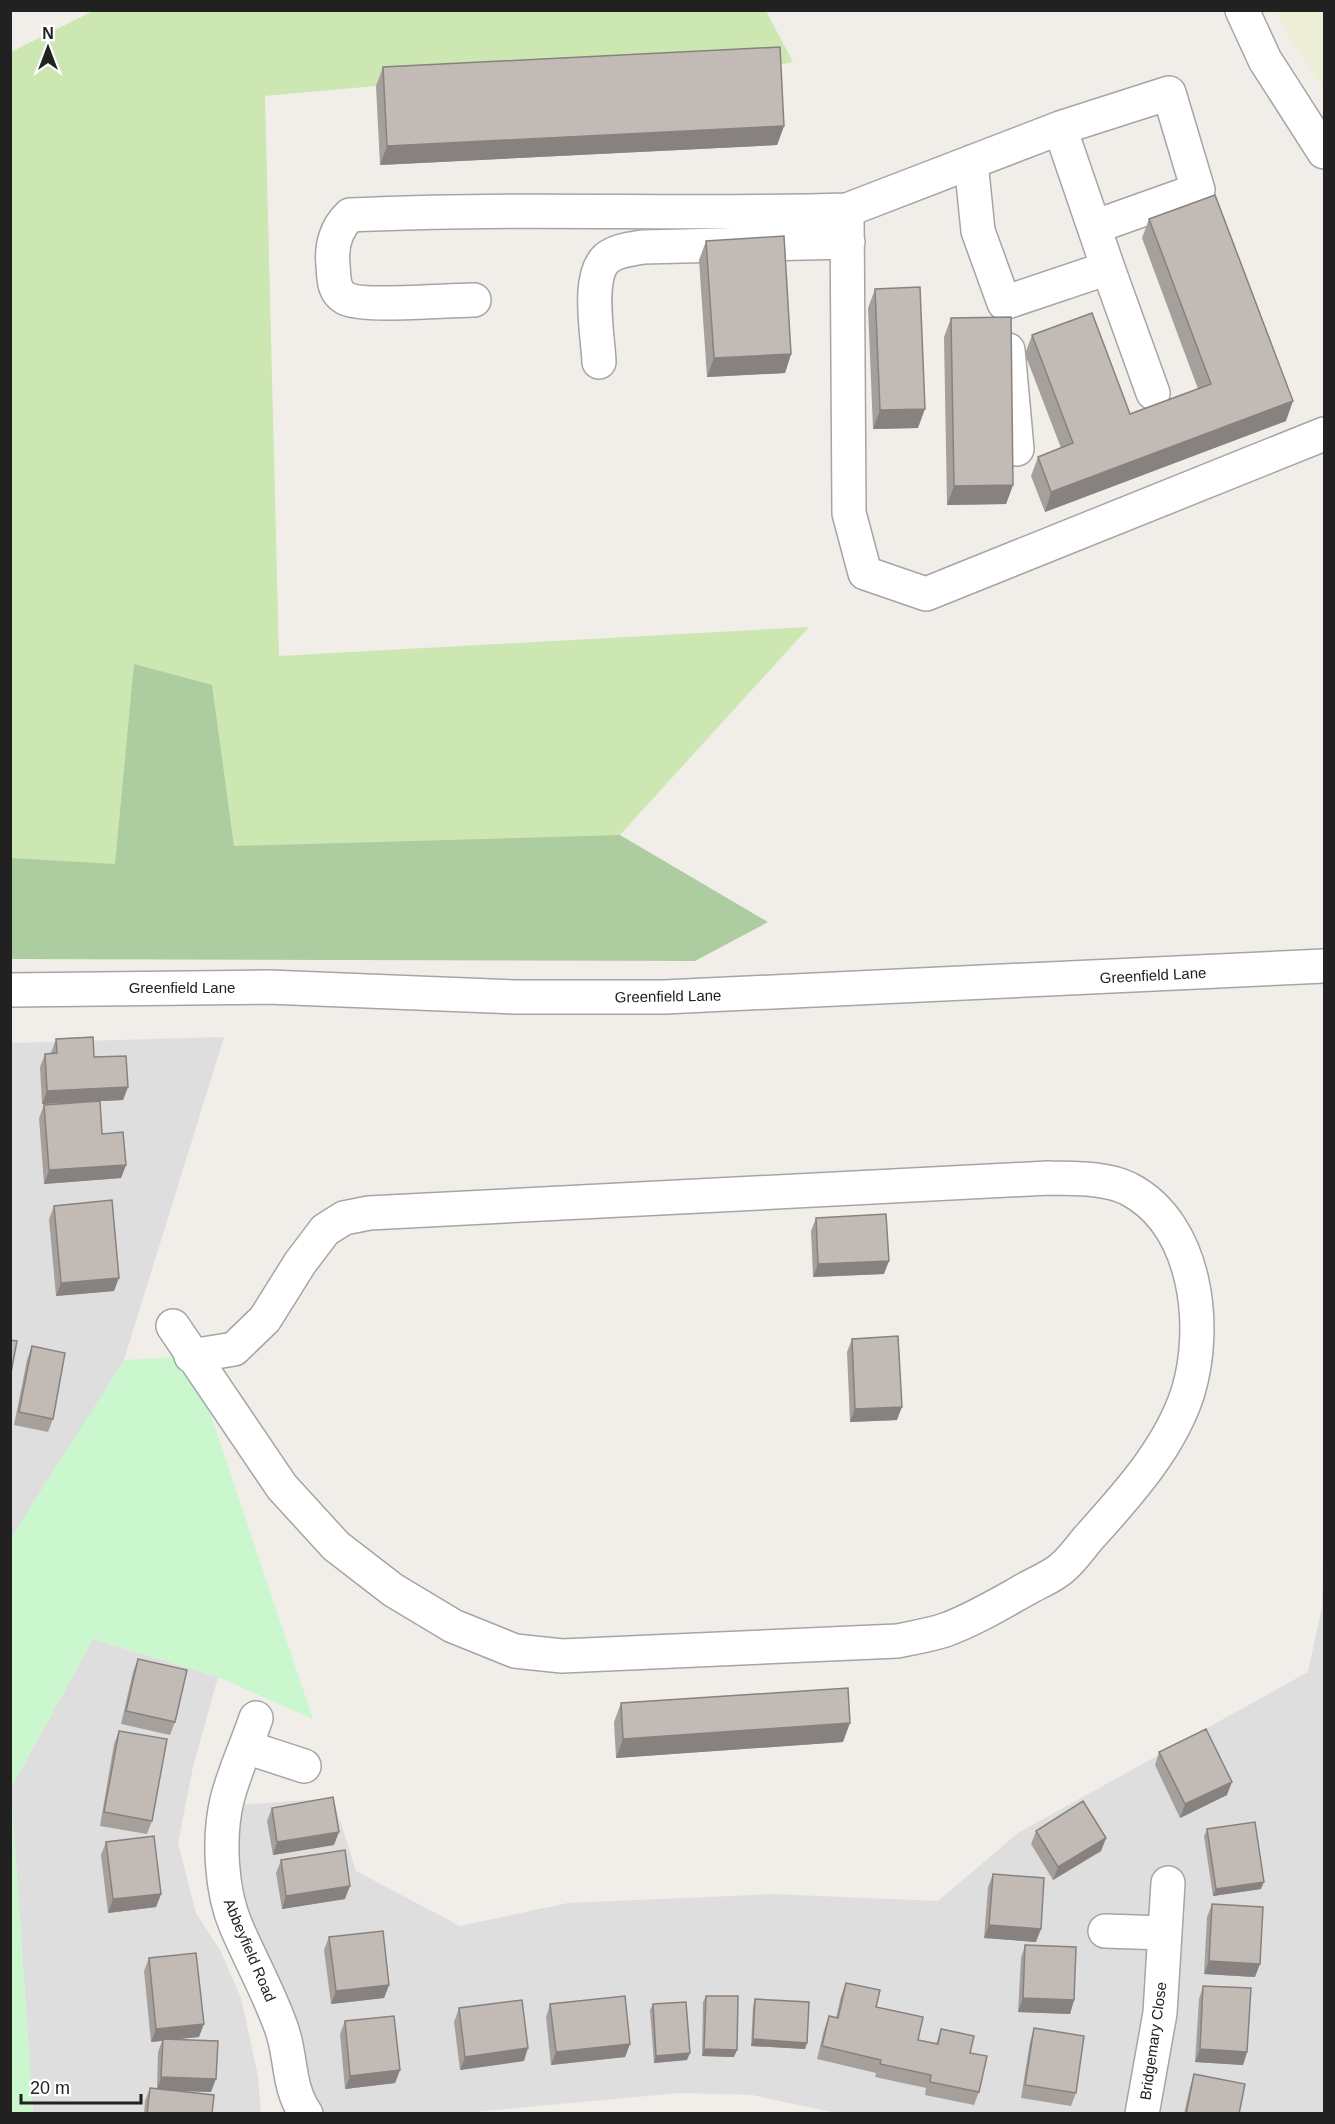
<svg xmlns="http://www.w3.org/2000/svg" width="1335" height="2124" font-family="Helvetica,sans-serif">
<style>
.residential{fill:#dfdede}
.farmland{fill:#eceed6}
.grass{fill:#cce7b2}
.forest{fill:#adcda0}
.park{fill:#caf7ce}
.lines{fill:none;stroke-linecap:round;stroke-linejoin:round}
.minor-casing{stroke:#a5a5a5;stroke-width:36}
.minor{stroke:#fff;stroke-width:33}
.wall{fill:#a6a09c}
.shaded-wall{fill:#87827f}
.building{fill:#c1bab5;stroke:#87827f;stroke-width:1.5}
.labels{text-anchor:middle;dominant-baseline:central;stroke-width:6;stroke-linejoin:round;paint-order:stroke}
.street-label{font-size:15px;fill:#212121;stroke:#fff}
</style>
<rect width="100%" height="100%" fill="#f1eee9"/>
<path class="residential" d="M224,1037l-100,323 -113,193v-510z
M1324,1508v605l-483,1 -89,-19 -72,-2 -217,20h-152l-74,-215 2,-93 94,-7 23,73 104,55 108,-23 205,-9 165,7 80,-68 290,-161 14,-65z
M93,1639l125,38 -25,90 -15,76 18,70 24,37 21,48 17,78 3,37h-228l-22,-325z"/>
<path class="farmland" d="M1276,11h48v79l-38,-58z"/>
<path class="grass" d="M93,11h673l27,51 -20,4 -397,20 -111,10 14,560 530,-29 -251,276 -547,28v-879z"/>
<path class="forest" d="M134,664l78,21 22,161 386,-11 148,87 -73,39 -684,-2v-101l104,6z"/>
<path class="park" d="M191,1356l122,363 -95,-42 -125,-38 -82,149 22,326 -23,-1v-574l114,-179z"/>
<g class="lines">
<defs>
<path id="minor" d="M1242,10l23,50 59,92
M1060,128l109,-35 29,97 -104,37
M971,162l7,69 26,72 104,-35 -48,-140 -213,82 2,303 16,60 61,21 398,-160
M1108,268l45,125
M474,300c-24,0 -113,8 -129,-2 -12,-7 -11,-20 -12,-33 -2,-19 3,-37 17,-50 166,-8 332,0 497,-5
M1008,350l9,99
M599,362c-1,-26 -13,-86 8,-104 10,-8 24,-9 36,-11l205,-5
M10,990l258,-3 247,10h149l660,-31
M173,1326l109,161 54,59 57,44 60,36 62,25 47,5 335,-15c15,-3 33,-6 48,-11 28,-10 56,-27 81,-41 12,-7 26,-12 36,-21 11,-9 20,-23 30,-34 37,-41 79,-88 96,-142 20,-66 9,-167 -59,-203 -24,-12 -55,-10 -81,-11l-679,35 -25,5 -19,12 -25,33 -35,56 -31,30 -43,7
M256,1718c-9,27 -22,54 -29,82 -9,38 -6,91 9,126 15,35 32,65 45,101 11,29 6,60 25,87
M246,1747l58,19
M1105,1931l59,2
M1142,2114l18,-101 8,-130"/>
</defs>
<use href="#minor" class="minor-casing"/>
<use href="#minor" class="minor"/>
</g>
<path class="wall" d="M383,67l401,59 -7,19 -397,20 -4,-79z
M1149,219l137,202 -241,91 -14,-36 7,-19 23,-9 -36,-94 7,-19 98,79 68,-25 -56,-151z
M706,241l85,113 -6,19 -78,4 -8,-117z
M875,289l43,139 -45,1 -5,-121z
M951,318l62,167 -7,19 -59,1 -3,-168z
M56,1039l38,18 34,30 -5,13 -23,1 2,33 24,31 -5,13 -77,6 -5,-66 5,-13 20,-2 -22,1 -2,-37 5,-13 6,-1z
M54,1206l60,85 -58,5 -7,-77z
M816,1218l68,56 -71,3 -2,-46z
M852,1339l45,81 -47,2 -3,-70z
M32,1346l21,73 -5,13 -34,-7 13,-65z
M138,1659l37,63 -5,13 -49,-11 12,-52z
M621,1703l222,39 -227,16 -2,-36z
M119,1731l33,90 -5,13 -47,-8 14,-82z
M1159,1752l68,43 -47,23 -25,-53z
M272,1808l62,37 -61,10 -6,-34z
M1207,1829l54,60 -48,7 -9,-60z
M1036,1831l70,7 -5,13 -48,29 -22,-36z
M106,1842l55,52 -5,13 -48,6 -7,-58z
M281,1860l64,39 -63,10 -6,-36z
M993,1874l43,68 -52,-4 4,-51z
M1212,1904l43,73 -51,-3 3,-57z
M329,1937l60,48 -5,13 -53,6 -7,-54z
M1025,1945l49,55 -4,14 -52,-2 3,-54z
M149,1958l50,79 -23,2 35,53 -38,-1 39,23h-68l1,-13 5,-13 7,1 1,-37 4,-11 -11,1 -7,-71z
M846,1983l72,57 18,4 5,-15 29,24 9,39 -5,13 -49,-10 1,-7 -51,-11 1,-4 -59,-14 7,-29 5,-14 7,2 5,-22z
M1203,1986l44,66 -4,13 -48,-3 4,-63z
M706,1996l28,61 -32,-1 1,-54z
M755,1999l50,50 -54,-3 2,-40z
M550,2004l80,40 -5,13 -74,8 -5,-48z
M653,2004l34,56 -33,3 -4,-53z
M459,2008l65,53 -64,9 -6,-48z
M345,2021l55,49 -5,13 -50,6 -5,-55z
M1034,2028l42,65 -5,13 -50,-8 9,-56z
M1194,2074l45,40h-55l6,-27z"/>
<path class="shaded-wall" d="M784,126l-7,19 -397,20 7,-19z
M791,354l-6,19 -78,4 7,-19z
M1293,401l-7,20 -241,91 6,-20z
M925,409l-7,19 -45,1 7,-19z
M1013,485l-7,19 -59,1 7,-19z
M128,1087l-5,13 -81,4 5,-13z
M126,1165l-5,13 -77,6 5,-14z
M889,1261l-5,13 -71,3 5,-13z
M119,1278l-5,13 -58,5 5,-13z
M902,1407l-5,13 -47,2 5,-13z
M850,1723l-7,19 -227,16 7,-19z
M1232,1782l-5,13 -47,23 5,-14z
M339,1832l-5,13 -61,10 4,-13z
M1106,1838l-5,13 -48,29 5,-13z
M1264,1882l-3,7 -48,7 3,-7z
M350,1886l-5,13 -63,10 4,-13z
M161,1894l-5,13 -48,6 5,-14z
M989,1925l52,4 -5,13 -52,-4z
M1209,1961l51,3 -5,13 -51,-3z
M389,1985l-5,13 -53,6 5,-13z
M1023,1998l51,2 -4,14 -52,-2z
M204,2024l-5,13 -48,5 5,-13z
M753,2039l54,4 -2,6 -54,-3z
M630,2044l-5,13 -74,8 5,-13z
M528,2048l-4,13 -64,9 5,-13z
M704,2049l33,1 -3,7 -32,-1z
M1200,2049l47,3 -4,13 -48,-3z
M690,2053l-3,7 -33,3 2,-7z
M400,2070l-5,13 -50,6 5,-13z
M161,2077l55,2 -5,13 -54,-2z"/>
<path class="building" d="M780,47l4,79 -397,20 -4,-79z
M1215,195l78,206 -242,91 -13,-35 35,-14 -41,-108 60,-22 38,101 81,-30 -62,-165z
M784,236l7,118 -77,4 -8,-117z
M920,287l5,122 -45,1 -5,-121z
M1011,317l2,168 -59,1 -3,-168z
M93,1037l1,20 32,-1 2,31 -81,4 -2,-37 12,-1 -1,-14z
M100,1101l2,33 21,-2 3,33 -77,5 -5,-65z
M112,1200l7,78 -58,5 -7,-77z
M886,1214l3,47 -71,3 -2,-46z
M898,1336l4,71 -47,2 -3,-70z
M10,1340l7,1 -7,37z
M32,1346l33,7 -12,66 -34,-7z
M138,1659l49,11 -12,52 -49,-11z
M848,1688l2,35 -227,16 -2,-36z
M1206,1729l26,53 -47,22 -26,-52z
M119,1731l48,8 -15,82 -48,-9z
M333,1797l6,35 -62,10 -5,-34z
M1083,1801l23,37 -48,29 -22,-36z
M1255,1822l9,60 -48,7 -9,-60z
M154,1836l7,58 -48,5 -7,-57z
M345,1850l5,36 -64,10 -5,-36z
M993,1874l51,4 -3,51 -52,-4z
M1212,1904l51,3 -3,57 -51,-3z
M383,1931l6,54 -53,6 -7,-54z
M1025,1945l51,2 -2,53 -51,-2z
M196,1953l8,71 -48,5 -7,-71z
M846,1983l34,7 -4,17 47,10 -5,23 20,4 3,-15 33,7 -4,17 17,3 -8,36 -49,-10 1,-7 -51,-11 1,-4 -59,-14 7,-30 9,2z
M1203,1986l48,2 -4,64 -47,-3z
M625,1996l5,48 -74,8 -6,-48z
M706,1996h32l-1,54 -33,-1z
M755,1999l54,3 -2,41 -54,-4z
M522,2000l6,48 -63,9 -6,-49z
M686,2002l4,51 -34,3 -3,-52z
M394,2016l6,54 -50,6 -5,-55z
M1034,2028l50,8 -8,57 -51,-8z
M163,2039l55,2 -2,38 -55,-2z
M1194,2074l51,10 -6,30h-53z
M150,2088l64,7 -2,19h-65z"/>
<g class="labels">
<g class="street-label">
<text transform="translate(1153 975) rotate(-3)">Greenfield Lane</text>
<text x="182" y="987">Greenfield Lane</text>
<text transform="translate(668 996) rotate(-1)">Greenfield Lane</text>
<text transform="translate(250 1950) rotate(67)">Abbeyfield Road</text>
<text transform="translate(1153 2041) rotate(-82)">Bridgemary Close</text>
</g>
</g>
<rect width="1335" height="2124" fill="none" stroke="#212121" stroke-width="24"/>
<g transform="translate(48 48)" stroke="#ffffff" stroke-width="4.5" paint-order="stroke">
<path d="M0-4.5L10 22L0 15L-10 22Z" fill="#212121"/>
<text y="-9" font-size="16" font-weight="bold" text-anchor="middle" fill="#212121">N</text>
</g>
<path d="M21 2094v9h120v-9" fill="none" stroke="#212121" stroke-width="3"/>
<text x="30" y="2094" font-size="18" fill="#212121" stroke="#ffffff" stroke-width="4.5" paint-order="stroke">20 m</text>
</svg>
